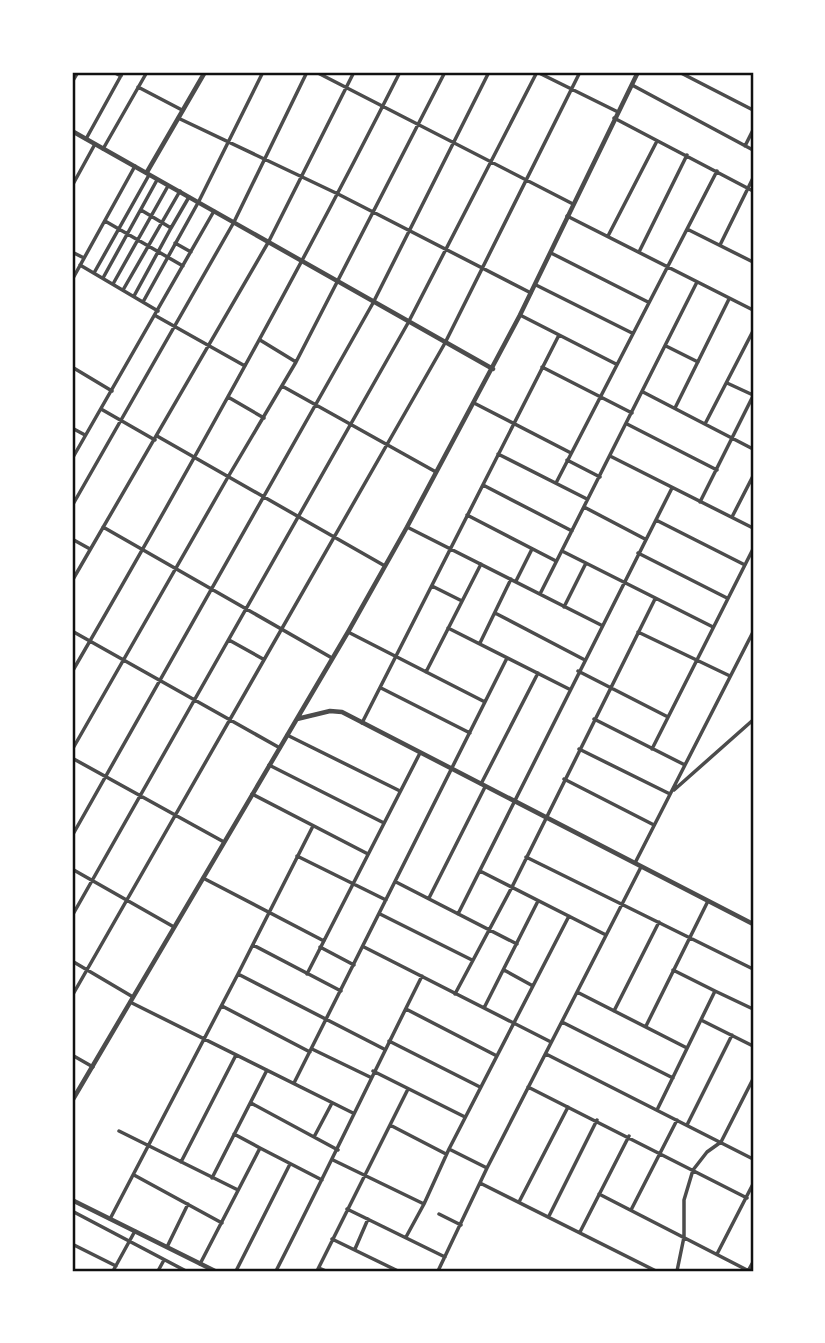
<svg xmlns="http://www.w3.org/2000/svg" width="825" height="1343" font-family="'Nunito Sans',sans-serif">
<style>
.lines{fill:none;stroke-linecap:round;stroke-linejoin:round}
.minor{stroke:#4c4c4c;stroke-width:3.5}
.tertiary{stroke:#4c4c4c;stroke-width:4.5}
.neatline{fill:none;stroke:#111;stroke-width:2.5}
</style>
<rect width="100%" height="100%" fill="#fff"/>
<g class="lines">
<path class="minor" d="M113,72l8,4
M316,72l257,132
M679,72l74,38
M72,82l6,-10
M632,85l121,65
M138,87l44,23
M178,118l160,76 193,99
M614,118l139,73
M86,139l37,-67
M745,146l8,-16
M103,149l44,-77
M72,186l23,-42
M141,210l30,18 18,-31
M567,216l186,94
M105,221l78,45
M687,229l66,33
M608,236l49,-95
M175,243l16,9
M720,245l33,-67
M72,252l12,6
M639,252l48,-97
M551,253l97,49
M80,265l78,46
M94,273l55,-98
M103,278l54,-98
M72,280l63,-114
M113,284l55,-98
M536,285l96,48
M123,290l57,-99
M134,296l37,-68
M143,302l56,-101 64,-129
M520,315l96,49
M156,316l89,50
M260,340l36,22
M666,346l32,16
M72,367l40,24
M542,367l90,46
M727,383l26,12
M282,386l154,86
M643,392l110,57
M228,397l36,21
M474,403l97,50
M675,408l54,-109
M101,409l54,31
M627,424l90,46
M705,424l48,-93
M72,428l13,7
M157,436l228,130
M498,454l89,45
M610,456l143,72
M72,459l142,-248
M567,460l33,17
M556,483l161,-312
M483,485l89,46
M700,502l53,-106
M72,506l162,-284 73,-150
M584,507l61,32
M467,515l89,46
M732,517l21,-41
M656,520l89,45
M103,527l229,131
M407,527l194,98
M72,539l18,10
M562,551l151,76
M638,553l89,45
M72,581l197,-340 85,-169
M516,581l16,-32
M432,586l30,15
M540,594l157,-312
M564,607l22,-44
M495,613l88,46
M448,628l121,61
M72,631l208,117
M348,632l137,70
M638,632l92,44
M229,640l34,19
M480,643l31,-64
M578,671l90,46
M72,672c115,-198 225,-396 328,-600
M426,672l55,-108
M381,688l89,45
M594,719l91,46 -50,98
M362,723l197,-388
M287,735l113,56
M579,749l91,45
M652,749l101,-200
M72,750l156,-273 68,-115 149,-290
M72,758l152,84
M269,765l115,58
M685,765l68,-133
M564,779l90,46
M481,784l57,-111
M674,790l79,-70
M252,794l116,60
M72,836l301,-533 116,-231
M297,856l89,44
M526,857l227,112
M72,869l102,58
M480,871l126,64
M203,878l121,63
M396,882l121,62
M429,898l56,-111
M380,914l92,46
M458,914l214,-426
M72,916l336,-593 129,-251 81,40
M253,945l88,46
M320,947l34,18
M364,947l187,95
M72,961l61,36
M504,970l29,16
M673,970l42,21
M238,974l146,75
M307,974l113,-221
M577,992l110,56
M455,994l57,-107 143,-288
M72,996l373,-653 135,-271
M130,1002l223,111
M222,1006l88,46
M484,1008l54,-107
M406,1009l91,47
M614,1011l45,-89
M701,1020l52,26
M562,1022l111,56
M646,1026l62,-125
M389,1041l91,46
M312,1049l58,28
M546,1054l207,105
M72,1055l21,12
M373,1071l92,46
M294,1083l213,-425
M528,1087l219,111
M251,1103l87,47
M657,1110l58,-119 38,18
M390,1125l56,29
M687,1125l45,-90
M119,1131l119,59
M314,1137l18,-34
M260,1148l62,32
M449,1149l38,19
M333,1160l91,44
M181,1162l55,-107
M134,1175l88,48
M212,1178l55,-108
M480,1183l176,88
M599,1194l150,77
M519,1202l49,-95
M347,1209l98,48
M631,1210l46,-90
M72,1211l114,60
M439,1214l22,11
M549,1216l48,-96
M110,1219l128,-245 75,-148
M580,1232l49,-96
M406,1237l18,-33 25,-55 120,-233
M332,1239l66,32
M72,1244l44,22
M167,1247l21,-43
M355,1249l13,-30
M717,1254l36,-70
M200,1264l60,-116 -26,-14
M319,1268l7,3
M113,1271l22,-40
M158,1271l6,-11
M236,1271l54,-107
M276,1271c50,-98 97,-197 146,-295
M317,1271l91,-182
M438,1271l49,-103 154,-301
M677,1271l7,-34v-37l9,-30 14,-18 14,-10 32,-63
M748,1271l5,-9"/>
<path class="tertiary" d="M72,131l421,238
M147,172l58,-100
M297,719l33,-8 12,1 411,212
M72,1101l276,-469 59,-105 113,-212 118,-243
M72,1200l143,71"/>
</g>
<rect width="825" height="1343" fill="none" stroke="#ffffff" stroke-width="147"/>
<rect x="74" y="74" width="678" height="1196" class="neatline"/>
</svg>
